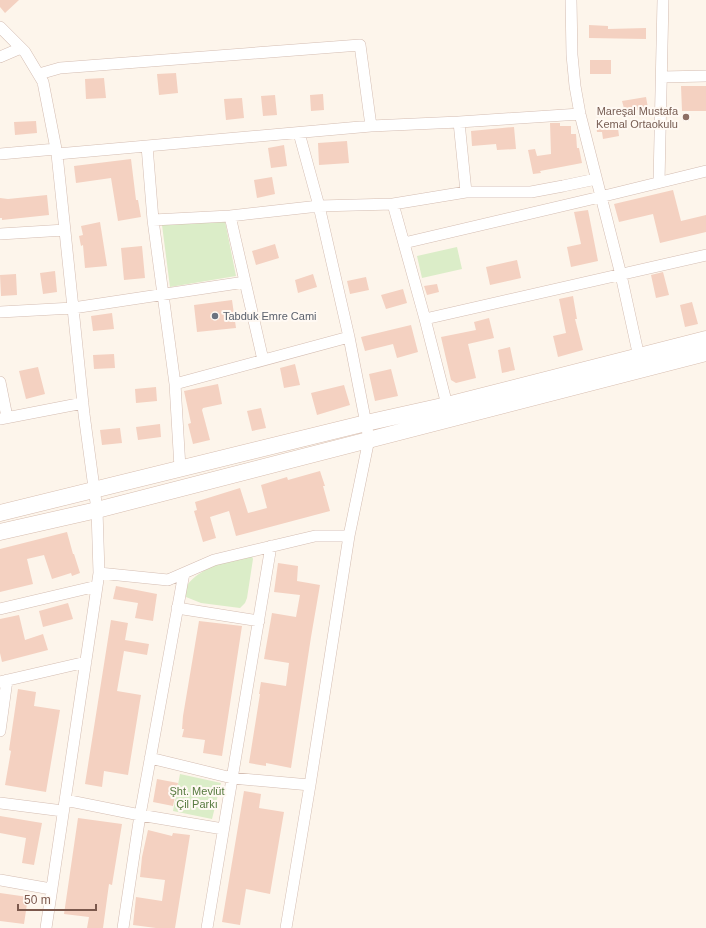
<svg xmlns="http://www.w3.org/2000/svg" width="706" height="928" font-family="Helvetica,sans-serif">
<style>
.green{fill:#dbedc8}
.building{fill:#f4d1c1}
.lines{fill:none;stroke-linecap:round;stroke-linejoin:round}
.street-casing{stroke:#d4bdb2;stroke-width:12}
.secondary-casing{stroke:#d7bdaf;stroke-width:17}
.street{stroke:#fff;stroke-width:11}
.secondary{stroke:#fff;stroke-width:16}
.education-dot{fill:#8d6e63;stroke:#fff9f3;stroke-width:1.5}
.worship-dot{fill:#6b7280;stroke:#fff9f3;stroke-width:1.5}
.labels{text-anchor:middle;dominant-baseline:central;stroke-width:4;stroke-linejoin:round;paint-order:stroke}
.education-label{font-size:11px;fill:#785e54;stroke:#fff9f3;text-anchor:end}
.worship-label{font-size:11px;fill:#5b616d;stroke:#fff9f3;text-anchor:start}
.park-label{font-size:11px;fill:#587b40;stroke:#fff9f3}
</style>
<rect width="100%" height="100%" fill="#fdf5eb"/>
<path class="green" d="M225,221l11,55 -66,11 -8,-62z
M457,247l5,22 -40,9 -5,-22z
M252,556l1,3 -6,39 -2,5 -5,5 -39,-5 -15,-6c-7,-15 23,-30 35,-34 10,-4 21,-5 31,-7z
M180,774l41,9 -9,36 -39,-8z"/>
<path class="building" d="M0,0h19l-14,13 -5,-6z
M589,25l19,1v3l38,-1v11l-57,-1z
M590,60h21v14h-21z
M176,73l2,20 -19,2 -2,-21z
M104,78l2,20 -20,1 -1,-20z
M681,86h25v25h-24z
M323,94l1,16 -13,1 -1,-16z
M275,95l2,20 -14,1 -2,-20z
M646,97l2,11 -23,4 -3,-11z
M242,98l2,20 -18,2 -2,-21z
M617,120l2,16 -16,3 -1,-7h-5l-1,-8z
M36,121l1,12 -22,2 -1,-13z
M550,123h10v3h11v8h5l1,14h2l3,15 -42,8 1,2 -8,1 -5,-24 7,-1 2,7 14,-2z
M514,127l2,22 -19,1 -1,-6 -24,2 -1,-15z
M347,141l2,22 -30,2 -1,-22z
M284,145l3,21 -16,2 -3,-20z
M131,159l5,41h2l3,17 -23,4 -7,-43 -35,5 -2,-17z
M272,177l3,17 -18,4 -3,-18z
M673,190l8,31 25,-6v17l-46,11 -7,-29 -34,8 -5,-18z
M47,195l2,20 -47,5v-2h-2v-20l8,1z
M588,210l10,51 -27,6 -4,-20 14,-3 -7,-32z
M100,222l7,44 -22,2 -2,-23 -2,1 -2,-10 4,-1 -2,-9z
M275,244l4,14 -23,7 -4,-14z
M142,246l3,32 -21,2 -3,-32z
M517,260l4,18 -31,7 -4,-18z
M55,271l2,21 -14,2 -3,-21z
M663,272l6,23 -13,3 -5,-23z
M16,274l1,21 -16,1 -1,-21z
M313,274l4,13 -19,6 -3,-13z
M366,277l3,13 -19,4 -3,-13z
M437,284l2,8 -12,3 -3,-9z
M403,289l4,14 -21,6 -5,-14z
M573,296l4,23h-2l8,31 -25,7 -5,-21 13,-3 -7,-34z
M232,300l4,28 -39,4 -3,-27z
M692,302l6,22 -13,3 -5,-22z
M112,313l2,16 -21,2 -2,-15z
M489,318l5,20 -26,6 8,34 -20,5 -5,-3 -10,-43 35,-7 -2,-8z
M411,325l7,27 -21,6 -4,-14 -28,7 -4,-14z
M510,347l5,23 -13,3 -4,-23z
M114,354l1,14 -21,1 -1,-14z
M295,364l5,21 -16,3 -4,-20z
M38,367l7,27 -19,5 -7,-28z
M391,369l7,27 -23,5 -6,-27z
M218,384l4,20 -19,4 -1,2 8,30 -17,4 -5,-20 3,-1 -7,-32z
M344,385l6,20 -33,10 -6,-22z
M156,387l1,14 -21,2 -1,-14z
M261,408l5,20 -14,3 -5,-20z
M160,424l1,13 -23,3 -2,-13z
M120,428l2,15 -20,2 -2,-15z
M320,471l5,15h-2l7,25 -94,25 -7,-25 -19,6 6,21 -13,4 -9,-31 3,-1 -2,-8 45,-14 8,25 19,-5 -6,-23 26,-8 1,3z
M67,532l6,22h1l6,19 -8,3 -1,-3 -19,6 -8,-24 -17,4 6,25 -33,8v-43z
M278,563l20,3 -1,15 23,4 -9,52 -20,131 -25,-5v3l-17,-3 11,-69h-1l2,-12 25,4 3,-23 -25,-4 8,-46 24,4 4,-22 -26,-3z
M116,586l41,8 -4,27 -18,-3 3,-15 -25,-4z
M68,603l5,16 -30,8 -4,-16z
M19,615l6,25 18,-6 5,16 -46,12 -2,-9v-34z
M111,620l17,3 -3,17 24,4 -2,11 -23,-4 -7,40 24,4 -13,80 -24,-4 -2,16 -17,-3z
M199,621l43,5 -20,130 -19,-3 2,-13 -23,-3 2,-8h-2l1,-13z
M18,689l18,3 -2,14 26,4 -14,82 -41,-7 6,-34 -2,-1z
M157,779l21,4 -5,23 -20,-4z
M244,791l17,3 -2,14 25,4 -14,82 -24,-5 -6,36 -18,-3z
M0,816l42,7 -8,42 -12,-2 4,-25 -26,-5z
M78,818l44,6 -10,61 -3,-1 -6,44h-16l2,-11 -25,-3z
M148,830l24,6 1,-3 17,2 -15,93h-19l-23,-3 3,-28 26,4 3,-21 -25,-3 2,-20z
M0,893l28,4 -4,27 -24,-3z"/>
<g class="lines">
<defs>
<path id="street" d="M571,0l1,55 3,31 5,28 41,161 18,82
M0,27l25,25 18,30 14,72 27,260 13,96 2,63 -53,355
M0,57l21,-9
M39,74l21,-6 300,-23 11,81
M662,77l44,-1
M459,122l7,70
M147,146l6,74 22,164 5,84
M0,154l56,-5
M57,154l314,-28 88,-4 121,-8
M659,182l4,-182
M393,204l32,115 22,86
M230,216l33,144
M153,220l77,-4 89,-10 74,-2 73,-12h65l32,-6 33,-7
M0,234l65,-4
M404,243l196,-46 106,-26
M0,312l73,-4 172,-26
M425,319l281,-64
M0,382l7,35
M175,384l174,-47
M0,419l83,-16
M99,573l69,7 46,-20 101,-24h34
M177,608l82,13
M0,609l97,-23
M0,682l86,-20
M0,731l7,-51
M150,758l82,20 78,7
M65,800l75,15 83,14
M0,803l63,8
M0,880l51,9
M123,928l17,-113 44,-242
M207,928l64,-382
M286,928l24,-143 39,-249 20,-97 -20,-102 -30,-131 -20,-73"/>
<path id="secondary" d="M0,513l366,-90 81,-18 259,-66
M0,532l97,-22 609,-157"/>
</defs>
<use href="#street" class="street-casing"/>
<use href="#secondary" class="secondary-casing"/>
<use href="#street" class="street"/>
<use href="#secondary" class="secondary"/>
</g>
<circle class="education-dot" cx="686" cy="117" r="4"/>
<circle class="worship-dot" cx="215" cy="316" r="4"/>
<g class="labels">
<g class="education-label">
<text x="678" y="111">Mareşal Mustafa<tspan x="678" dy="13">Kemal Ortaokulu</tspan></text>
</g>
<g class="worship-label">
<text x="223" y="316">Tabduk Emre Cami</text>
</g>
<g class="park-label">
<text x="197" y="791">Şht. Mevlüt<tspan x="197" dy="13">Çil Parkı</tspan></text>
</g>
</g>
<path d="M18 904v6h78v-6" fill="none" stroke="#7b584c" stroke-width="2"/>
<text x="24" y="904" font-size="12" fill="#7b584c" stroke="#fff9f3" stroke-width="3" paint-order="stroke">50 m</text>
</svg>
